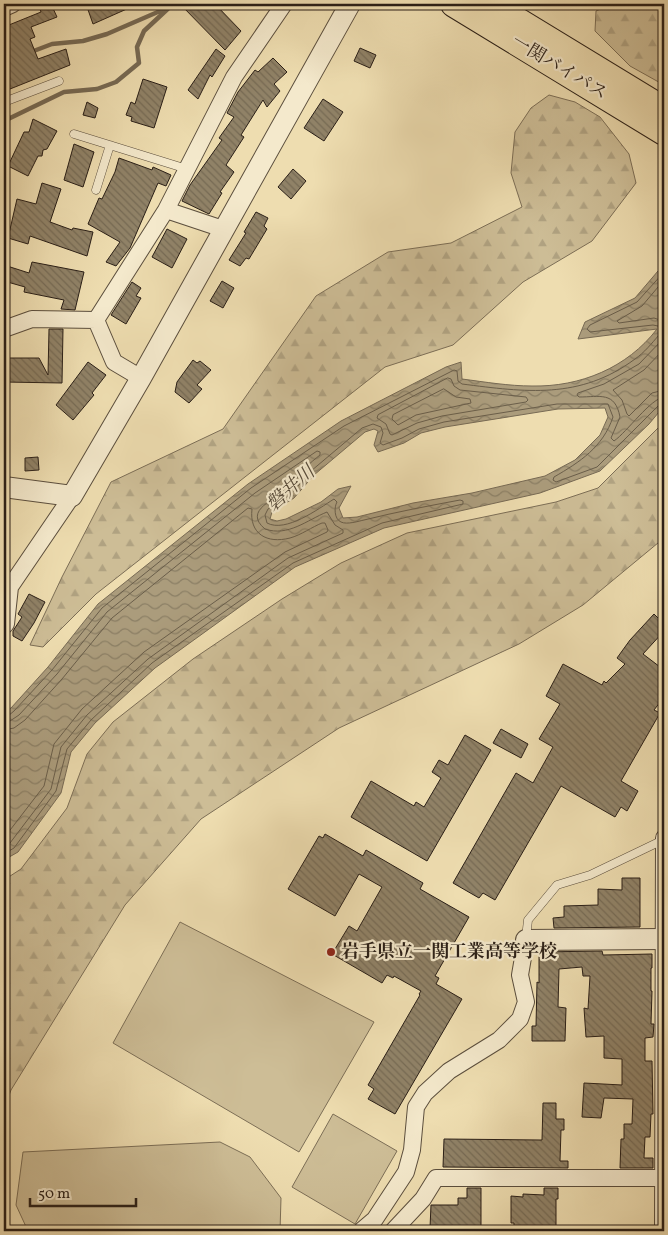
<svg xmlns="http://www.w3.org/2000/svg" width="668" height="1235" font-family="Vollkorn,'Noto Serif JP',serif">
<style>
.forest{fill:url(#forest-firs);stroke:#7c6e56}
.pitch{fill:#cdbd96;stroke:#7c6e56}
.water{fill:url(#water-waves);stroke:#776a54;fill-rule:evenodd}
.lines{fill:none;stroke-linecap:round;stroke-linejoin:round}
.shore{stroke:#6a5e4a;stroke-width:1}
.stream{stroke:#776a54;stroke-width:4.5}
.building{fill:url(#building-back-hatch);stroke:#2a1f17}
.service-casing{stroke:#5b4e3d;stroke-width:9}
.minor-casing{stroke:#5b4e3d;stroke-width:18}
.tertiary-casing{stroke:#5b4e3d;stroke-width:22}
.trunk-casing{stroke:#2a1f17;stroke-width:28}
.service{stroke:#f4e9cc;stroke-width:8}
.minor{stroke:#f4e9cc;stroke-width:16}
.tertiary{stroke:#f4e9cc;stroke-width:20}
.trunk{stroke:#eeddb0;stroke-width:26}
.poi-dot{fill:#8f2418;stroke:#f4e9cc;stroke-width:2}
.labels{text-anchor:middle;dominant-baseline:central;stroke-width:4.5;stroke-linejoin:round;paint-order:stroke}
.street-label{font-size:18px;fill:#2a1f17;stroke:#f4e9cc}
.poi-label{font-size:18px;font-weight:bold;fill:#2a1f17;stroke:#f4e9cc;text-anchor:start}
.water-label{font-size:19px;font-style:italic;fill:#574b3a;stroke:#f4e9cc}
</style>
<defs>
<pattern id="forest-firs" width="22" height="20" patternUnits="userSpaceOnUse" patternTransform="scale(1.25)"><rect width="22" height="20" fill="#cdbd96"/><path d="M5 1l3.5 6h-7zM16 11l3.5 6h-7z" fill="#b0a281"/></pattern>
<pattern id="water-waves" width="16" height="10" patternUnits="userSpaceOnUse" patternTransform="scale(1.25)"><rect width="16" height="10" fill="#ab9c7c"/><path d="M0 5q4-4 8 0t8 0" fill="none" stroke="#8b7f65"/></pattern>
<pattern id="building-back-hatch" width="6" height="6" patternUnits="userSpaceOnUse" patternTransform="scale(1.25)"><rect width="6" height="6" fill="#908267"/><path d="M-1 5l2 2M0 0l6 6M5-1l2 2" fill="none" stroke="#766a54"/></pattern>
</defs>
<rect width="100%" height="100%" fill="#eeddb0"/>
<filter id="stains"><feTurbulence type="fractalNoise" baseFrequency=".004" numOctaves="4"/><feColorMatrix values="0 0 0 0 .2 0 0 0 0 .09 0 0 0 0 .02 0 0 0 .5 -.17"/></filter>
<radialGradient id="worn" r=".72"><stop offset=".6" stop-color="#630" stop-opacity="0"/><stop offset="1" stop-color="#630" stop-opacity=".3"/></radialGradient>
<path class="forest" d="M611,4h53v81l-34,-19 -35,-35 1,-20z
M549,95l26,7 25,15 29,37 7,29 -44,58 -69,41 -70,63 -68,22 -289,227 -53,53 -13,-2 32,-68 49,-95 112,-53 93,-133 72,-44 63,-9 71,-36 -11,-34 4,-41 16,-24z
M664,422v116l-81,67 -64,39 -180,84 -138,91 -76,86 -114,185 -7,19v-229l17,-11 46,-61 20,-54 26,-32 80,-63 89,-60 59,-36 66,-30 149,-31 42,-14z"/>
<path class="pitch" d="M180,922l194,100 -75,130 -186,-109z
M333,1114l64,37 -42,73 -63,-37z
M220,1142l30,15 31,41 -1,33h-252l-12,-26 7,-53z"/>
<path class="water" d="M664,266v140l-15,18 -49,47 -60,22 -156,35 -89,39 -140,101 -60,55 -24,29 -10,41 -43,59 -14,8v-148l7,-4 37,-41 50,-63 150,-120 93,-63 105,-54 15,-5 1,17c23,3 47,7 70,7 48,1 95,-18 125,-57l-79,10 7,-17 50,-24 23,-27zM605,408l3,9 -8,18 -25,25 -30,16 -73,17 -59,10 -56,14 -14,1 -4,-10 12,-22 -13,3 -17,13 -35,17 -9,2 -7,-2 2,-7 22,-14 20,-23 51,-43 9,-3 4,2 -4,14 4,7 26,-9 17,-10 24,-6 113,-18z"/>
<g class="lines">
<path class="shore" d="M664,280l-22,26 -25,15 2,2 35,-5 6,2 4,4
M664,338l-25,26 -35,20 -26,9 -1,2 2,2c21,0 36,-6 41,20l-9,21 3,3c13,-9 37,-43 50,-44
M664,349l-20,21 -31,20 9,10 5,14 2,2 23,-23 12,-3
M448,378l3,1 3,7 6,4 66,7 2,3 -2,2 -84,14 -25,7 -25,12 -2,-1 -4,-10 -9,-6 1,-3z
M444,389l12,8 14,2 1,4 -55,12 -18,10 -6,-6 1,-4z
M4,716h4l6,-5 38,-41 50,-62 149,-120 93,-62 110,-56 3,1 1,10 4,3c63,8 118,16 173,-25 9,-6 17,-16 24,-24l1,-5 -2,-4 -5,-1 -63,7 -3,-3 3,-4 47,-23 27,-30
M4,723l6,-2 9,-6 38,-41 50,-62 148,-119 62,-42 3,1v3c-5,4 -10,8 -15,13 -6,7 -11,15 -18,21 -10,10 -45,21 -22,40 23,8 42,-9 62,-17l8,13 8,5v3l-55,25 -140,101 -61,56 -26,32 -10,42 -41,54 -6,4
M4,730l10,-2 11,-8 37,-41 50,-61 136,-110 4,1c-3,25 15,35 38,29 11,-3 22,-11 32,-15h3l3,7 -1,2 -42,20 -141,100 -62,57 -28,35 -10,42 -40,52
M4,854l10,-6 42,-57 11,-42 24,-29 61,-57 141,-100 89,-40 81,-19v-3l-3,-1c-32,6 -64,12 -96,20 -5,1 -17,5 -23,2 -7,-3 -7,-15 -4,-20l-3,-3c-16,10 -48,34 -67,24l-2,-8 3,-6 23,-15 20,-23 51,-43 11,-4 8,3 2,6 -3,10 3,2 19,-7 17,-9 25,-7 113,-18h51l5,13c-10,30 -33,45 -59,60l-1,3 3,2 41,-15 62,-62 5,-1"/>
<path class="stream" d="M31,52l21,-8 31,-3 24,-7 60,-26
M4,121l60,-29 33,-3 19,-7 23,-19 -2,-16 7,-16 29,-27"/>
</g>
<path class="building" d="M38,4h13l6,13 -26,10 4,10 -5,2 8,20 28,-10 4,16 -60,24 -6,-13v-49l37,-15z
M86,4h52l-45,20z
M180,4h35l26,27 -16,19z
M360,48l16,7 -6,13 -16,-7z
M216,49l9,7 -13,21 -2,-2 -12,24 -10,-9z
M273,58l14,14 -13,12 6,7 -13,16 -4,-7 -22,35 3,2 -18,28 8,7 -14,20 2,1 -13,21 -27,-13 8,-16 32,-45 -3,-2 15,-21 -7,-4 11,-21 17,-22 3,2z
M143,79l24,8 -13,41 -23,-7 1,-4 -6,-2 5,-13 4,2z
M323,99l20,13 -19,29 -20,-13z
M87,102l11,6 -3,10 -12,-3z
M33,119l24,12 -10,18 -4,1 -1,6h-4l-10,20 -20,-10 16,-34h5z
M74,144l20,8 -11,35 -19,-7z
M119,158l33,12 1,-3 18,8 -5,11 -8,-3 -28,65 -14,18 -10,-4 14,-20 -32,-18 11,-26 3,1 13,-27z
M293,169l13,12 -15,18 -13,-12z
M42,183l19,6 -11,33 22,8 1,-2 20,4 -6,24 -57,-20 -2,8 -20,-6 9,-39 19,5z
M256,212l12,6 -4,8 3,3 -18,30 -3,-1 -6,8 -11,-6 17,-27 -2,-1z
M167,229l20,10 -15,29 -20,-11z
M32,262l52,10 -9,38 -14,-1 3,-9 -40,-8 1,-5 -21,-6v-16l25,8z
M222,281l12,7 -11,20 -13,-7z
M132,282l9,6 -5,8 5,2 -15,26 -15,-9z
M49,329h14l-1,54 -58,-1v-24h35l9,17z
M193,360l4,3 3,-2 11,9 -14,15 5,4 -13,14 -14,-11 2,-10z
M88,362l18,13 -14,18 2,2 -21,25 -17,-15z
M38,457l1,13 -14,1v-13z
M29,594l16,8 -11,21 -12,18 -9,-5v-5l9,-14 -4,-3z
M654,614l10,10v7l-21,23 21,16v27l-10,13 6,3 -39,68 17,10 -11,20 -6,-4 -6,10 -54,-31 -66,114 -12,-7 -4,5 -26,-15 63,-110 17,10 20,-36 -14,-8 21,-35 -14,-8 17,-32 39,21 2,-4 2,2 19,-19 -8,-6 13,-18z
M501,729l27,15 -7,14 -28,-15z
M465,735l26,15 -64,111 -76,-44 20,-36 43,25 2,-4 8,5 17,-29 -9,-6 7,-12 9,5z
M325,834l38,22 3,-6 57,33 -3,6 49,28 -34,59 4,2 -3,6 26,15 -67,115 -27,-15 6,-10 -6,-4 52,-90 -1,-1 2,-3 -27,-15 -1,2 -6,-3 -5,8 -50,-29 17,-28 8,5 25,-44 -23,-13 -24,42 -47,-27 31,-53 4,2z
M622,878h18v49l-86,1 -1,-10 11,-1v-11l34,-1v-16l24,1z
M602,951l1,4 49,-1v14h-1v23h1l-1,33h3l-1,13 -8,1v23h7l1,53h-2l-1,23h-5l-1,21h9v10h-33l1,-29h3v-15h8l1,-25 -29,-1 -3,20 -19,-1 2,-34 38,2v-26l-18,-1v-22l-18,1 -2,-29 4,1 2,-33h-7l-1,-9 -23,2 -1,38 8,1 -1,33h-33v-15h4l1,-44 2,1v-31z
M543,1103h13v16h8v11h-3l-1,31h8v7l-125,-1 1,-28 98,1z
M467,1188h14v43h-14v-4l-37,1 1,-23h27v-7h9z
M544,1188h14v11h-2v32h-42v-8h-3v-27l12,1v-3l21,1z"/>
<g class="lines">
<defs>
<path id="service" d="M4,102l55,-21
M74,134l113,35
M96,190l14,-45
M526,938l2,-18 29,-35 33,-10 73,-35"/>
<path id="minor" d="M4,8l9,-4
M166,210l57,19
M96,320l70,-110 68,-133 50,-73
M4,329l28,-10 64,1 18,42 27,16
M4,584l6,3 62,-91
M4,626l2,-2 4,-37
M362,1230l13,-11 31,-47 6,-22 4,-43 9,-14 24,-22 50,-31 21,-21 6,-17 -6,-27 6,-35
M393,1231l30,-32 13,-21h228
M663,1231l1,-393"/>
<path id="tertiary" d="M4,487l68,9 69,-118 209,-374
M526,940l138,-1"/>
<path id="trunk" d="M454,4l210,128
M490,4l174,106"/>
</defs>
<use href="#service" class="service-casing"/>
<use href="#minor" class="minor-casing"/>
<use href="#tertiary" class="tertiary-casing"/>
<use href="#trunk" class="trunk-casing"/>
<use href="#service" class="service"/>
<use href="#minor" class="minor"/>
<use href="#tertiary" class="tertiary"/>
<use href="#trunk" class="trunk"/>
</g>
<circle class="poi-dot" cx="331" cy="952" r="5"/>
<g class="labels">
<g class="street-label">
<text transform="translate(559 68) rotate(31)">一関バイパス</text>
</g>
<g class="poi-label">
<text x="341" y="952">岩手県立一関工業高等学校</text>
</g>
<g class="water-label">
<text transform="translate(291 489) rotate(-42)">磐井川</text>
</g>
</g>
<rect width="668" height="1235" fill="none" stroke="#eeddb0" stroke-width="20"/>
<rect x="5" y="5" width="658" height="1225" fill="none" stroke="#2a1f17" stroke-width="2.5"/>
<rect x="10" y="10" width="648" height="1215" fill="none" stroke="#2a1f17"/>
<path d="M30 1198v8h106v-8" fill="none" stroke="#2a1f17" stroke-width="2.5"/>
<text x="38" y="1198" font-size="15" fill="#2a1f17" stroke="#f4e9cc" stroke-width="4" paint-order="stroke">50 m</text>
<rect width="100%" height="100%" filter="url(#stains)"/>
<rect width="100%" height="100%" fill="url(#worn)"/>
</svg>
